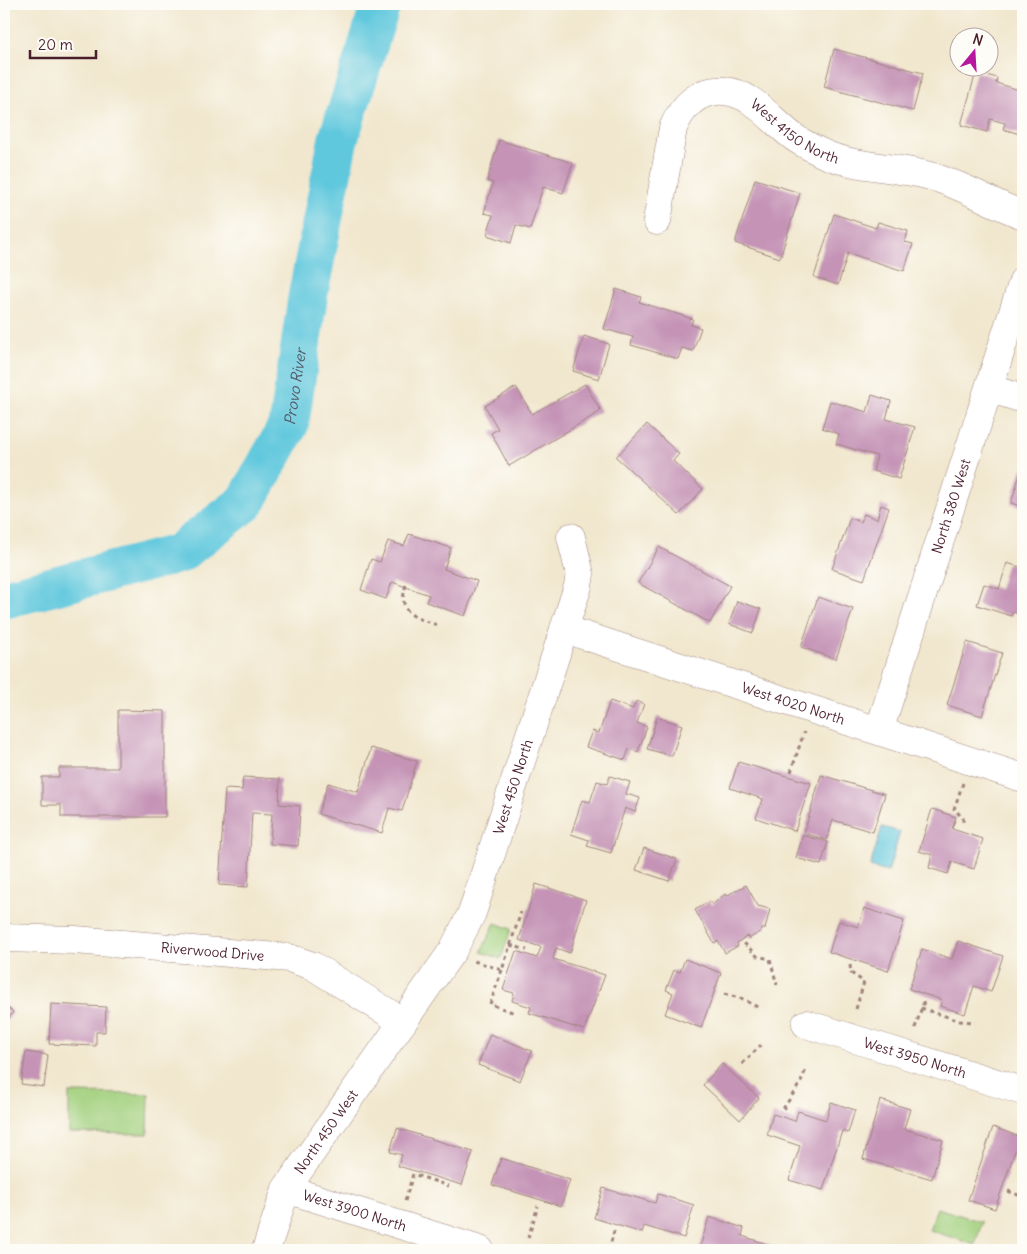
<svg xmlns="http://www.w3.org/2000/svg" width="1027" height="1254" font-family="Delius,sans-serif">
<style>
.green{fill:#a2d07e;stroke:#767854}
.water{fill:#61c8dd;stroke:#567484}
.lines{fill:none;stroke-linecap:round;stroke-linejoin:round}
.river{stroke:#61c8dd;stroke-width:40}
.building{fill:#c493b6}
.minor-casing{stroke:#9e837c;stroke-width:29}
.path{stroke:#9e837c;stroke-width:3;stroke-dasharray:4 4;stroke-linecap:butt}
.minor{stroke:#fff;stroke-width:28}
.labels{text-anchor:middle;dominant-baseline:central;stroke-width:4;stroke-linejoin:round;paint-order:stroke}
.street-label{font-size:14px;fill:#4a1f2b;stroke:#fdfcf7}
.water-label{font-size:15px;font-style:italic;fill:#525a69;stroke:#fdfcf7}
</style>
<rect width="100%" height="100%" fill="#fdfcf7"/>
<filter id="ink" filterUnits="userSpaceOnUse"><feTurbulence type="fractalNoise" baseFrequency=".02" numOctaves="2"/><feDisplacementMap in="SourceGraphic" scale="10" xChannelSelector="R" yChannelSelector="G"/><feConvolveMatrix kernelMatrix="1 2 1 2 8 2 1 2 1" color-interpolation-filters="sRGB"/></filter>
<filter id="wash" filterUnits="userSpaceOnUse"><feTurbulence type="fractalNoise" baseFrequency=".0096" numOctaves="4" result="noise"/><feDisplacementMap in="SourceGraphic" scale="20" xChannelSelector="R" yChannelSelector="G"/><feGaussianBlur stdDeviation="1.12" result="paint"/><feColorMatrix in="noise" values="0 0 0 0 0 0 0 0 0 0 0 0 0 0 0 0 0 1.4 0 .05"/><feComposite in="paint" operator="in"/></filter>
<g filter="url(#wash)">
<rect width="100%" height="100%" fill="#f1e7ce"/>
<path class="green" d="M495,923l16,6 -10,30 -20,-7z
M69,1093l80,1 -1,40 -79,-1z
M937,1208l45,14 -7,23 -46,-15z"/>
<path class="water" d="M882,827l18,5 -12,40 -18,-5z"/>
<g class="lines">
<path class="river" id="s1" d="M4,599l174,-45 68,-52 43,-78 19,-129 30,-155 43,-136"/>
</g>
<g id="blocks">
<path class="building" d="M834,49l89,24 -10,38 -89,-24z
M976,72l21,6 -1,5 27,8v44l-20,-6 2,-6 -15,-4 -3,13 -26,-7z
M499,140l74,23 -10,30 -20,-6 -13,42 -14,-4 -5,18 -24,-8 6,-20 -9,-2 9,-30 -6,-2z
M755,179l45,14 -20,65 -45,-15z
M834,214l42,14 2,-6 30,9 -3,11 8,2 -9,27 -56,-18 -10,32 -24,-8z
M616,289l25,8 -2,5 54,17 -2,6 10,3 -8,23 -11,-3 -4,11 -47,-14 2,-8 -29,-8z
M584,336l25,8 -10,35 -26,-8z
M585,384l16,27 -92,55 -18,-33 7,-4 -13,-23 31,-19 16,27z
M872,395l19,6 -5,18 29,8 -16,52 -26,-8 4,-15 -41,-12 3,-10 -17,-6 8,-27 37,11z
M647,424l32,30 -6,7 30,28 -24,26 -63,-58z
M1023,465v42l-12,-4z
M881,505l8,3 -25,72 -32,-11 18,-51 11,4 3,-8 13,5z
M409,534l42,14 -7,21 33,12 -12,35 -39,-14 3,-7 -37,-13 -6,17 -25,-9 10,-31 9,3 8,-21 16,5z
M659,547l71,39 -20,37 -72,-40z
M1007,563l16,5v47l-10,-3 -2,4 -34,-11 7,-21 15,5z
M818,597l35,12 -17,50 -35,-12z
M737,601l24,8 -8,24 -24,-9z
M967,642l35,11 -20,63 -35,-11z
M610,701l23,8 3,-8 8,3 -7,19 10,4 -9,25 -9,-3 -4,11 -39,-13 6,-16 7,2z
M118,710l47,1v106h-104v-12h-19v-28h17v-9h59z
M657,717l25,8 -10,31 -25,-7z
M371,748l46,13 -15,50 -13,-3 -7,25 -64,-19 10,-31 30,9z
M738,762l73,21 -16,48 -39,-13 7,-19 -33,-11z
M821,775l64,19 -12,38 -40,-12 -6,20 -23,-7z
M610,776l20,6 -4,12 14,4 -5,14 -10,-4 -14,45 -24,-7 2,-6 -18,-6 11,-34 8,2 7,-21 10,3z
M243,777l37,2 -1,25 21,2 -2,40 -28,-2 2,-30 -20,-1 -4,74 -29,-2 6,-96 17,1z
M932,809l24,8 -4,12 31,10 -9,30 -22,-7 -4,12 -19,-6 3,-13 -13,-4z
M803,835l25,7 -7,23 -25,-7z
M644,848l33,11 -8,22 -33,-11z
M536,884l50,16 -16,53 -14,-5 -3,11 52,16 -21,55 -55,-17 2,-6 -19,-6 2,-8 -11,-3 13,-39 21,7 4,-11 -22,-7z
M746,885l12,21 12,3 -5,20h-4v2l-12,8 -2,-3 -10,7 1,3 -13,7 -7,-12 -4,2 -19,-33 15,-9 2,4 13,-11 1,2z
M864,908l40,13 -16,50 -59,-19 10,-31 19,6z
M958,941l45,15 -12,36 -17,-6 -9,28 -25,-8 2,-6 -33,-11 13,-40 30,10z
M685,959l36,14 -20,55 -36,-14 8,-21 -7,-3 8,-20 6,2z
M51,1004l55,3 -1,25h-9v14l-47,-2z
M4,1005l9,7 -9,13z
M490,1034l42,17 -12,30 -42,-16z
M26,1052l22,3 -4,32 -23,-3z
M722,1064l37,34 -19,22 -37,-35z
M880,1100l30,9 -6,20 39,11 -11,39 -69,-20z
M831,1102l24,8 -7,23 -6,-2 -19,59 -34,-10 11,-34 -33,-11 6,-21 22,7 3,-10 28,9z
M993,1127l27,10 -25,72 -27,-9z
M397,1128l76,24 -11,33 -64,-19 4,-11 -12,-3z
M501,1158l69,22 -9,26 -69,-21z
M603,1188l52,15 3,-9 36,11 -10,33 -40,-12 -2,7 -48,-15z
M709,1217l35,11 -2,8 28,9 -2,5h-69z"/>
</g>
</g>
<g filter="url(#ink)">
<use href="#blocks" fill-opacity="0" stroke="#9e837c" stroke-width="1"/>
<g class="lines">
<defs>
<g id="minor">
<path id="s2" d="M657,221l16,-93c9,-21 25,-39 51,-37 31,2 50,34 74,49 8,5 16,9 24,13 31,14 67,13 100,21 35,8 67,28 101,41"/>
<path d="M991,389l32,10"/>
<path id="s3" d="M564,629l459,149"/>
<path id="s4" d="M879,731l144,-450"/>
<path id="s5" d="M4,938l71,2 214,18 24,8 90,56"/>
<path id="s6" d="M806,1024l217,67"/>
<path id="s7" d="M286,1189l194,61"/>
<path id="s8" d="M266,1250l20,-61 167,-239 19,-37 106,-327 2,-12 -9,-37"/>
</g>
</defs>
<use href="#minor" class="minor-casing"/>
<path class="path" d="M406,585c-10,30 11,33 34,41
M791,772l13,-40
M963,783l-9,26 9,9v5
M744,943l13,13 13,3 7,26
M510,945l17,5
M474,961l28,9 19,-58
M850,965l1,8 13,9 -8,27
M502,970l-12,34 25,9
M724,994l19,5 16,9
M921,1008l39,13 15,1
M915,1028l10,-30
M742,1064l19,-19
M783,1109l18,-27 5,-13
M1008,1191l15,6
M405,1201l8,-27 36,12
M528,1238l10,-32
M609,1250l6,-23"/>
<use href="#minor" class="minor"/>
</g>
</g>
<g class="labels">
<g class="street-label">
<text stroke="none"><textPath href="#s2" startOffset="245">West 4150 North</textPath></text>
<text stroke="none"><textPath href="#s4" startOffset="236">North 380 West</textPath></text>
<text stroke="none"><textPath href="#s3" startOffset="241">West 4020 North</textPath></text>
<text stroke="none"><textPath href="#s8" startOffset="530">West 450 North</textPath></text>
<text stroke="none"><textPath href="#s5" startOffset="209">Riverwood Drive</textPath></text>
<text stroke="none"><textPath href="#s6" startOffset="114">West 3950 North</textPath></text>
<text stroke="none"><textPath href="#s8" startOffset="134">North 450 West</textPath></text>
<text stroke="none"><textPath href="#s7" startOffset="72">West 3900 North</textPath></text>
</g>
<g class="water-label">
<text stroke="none"><textPath href="#s1" startOffset="392">Provo River</textPath></text>
</g>
</g>
<rect width="1027" height="1254" fill="none" stroke="#fdfcf7" stroke-width="20"/>
<g transform="translate(974 52) rotate(18)"><circle r="24" fill="#fdfcf7" stroke="#b5a4a5"/>
<path d="M0-4L9 19L0 12L-9 19Z" fill="#b5179e"/>
<text y="-8" font-size="14" font-weight="bold" text-anchor="middle" fill="#4a1f2b">N</text>
</g>
<path d="M30 50v8h66v-8" fill="none" stroke="#4a1f2b" stroke-width="2.5"/>
<text x="38" y="50" font-size="15" fill="#4a1f2b" stroke="#fdfcf7" stroke-width="4" paint-order="stroke">20 m</text>
</svg>
